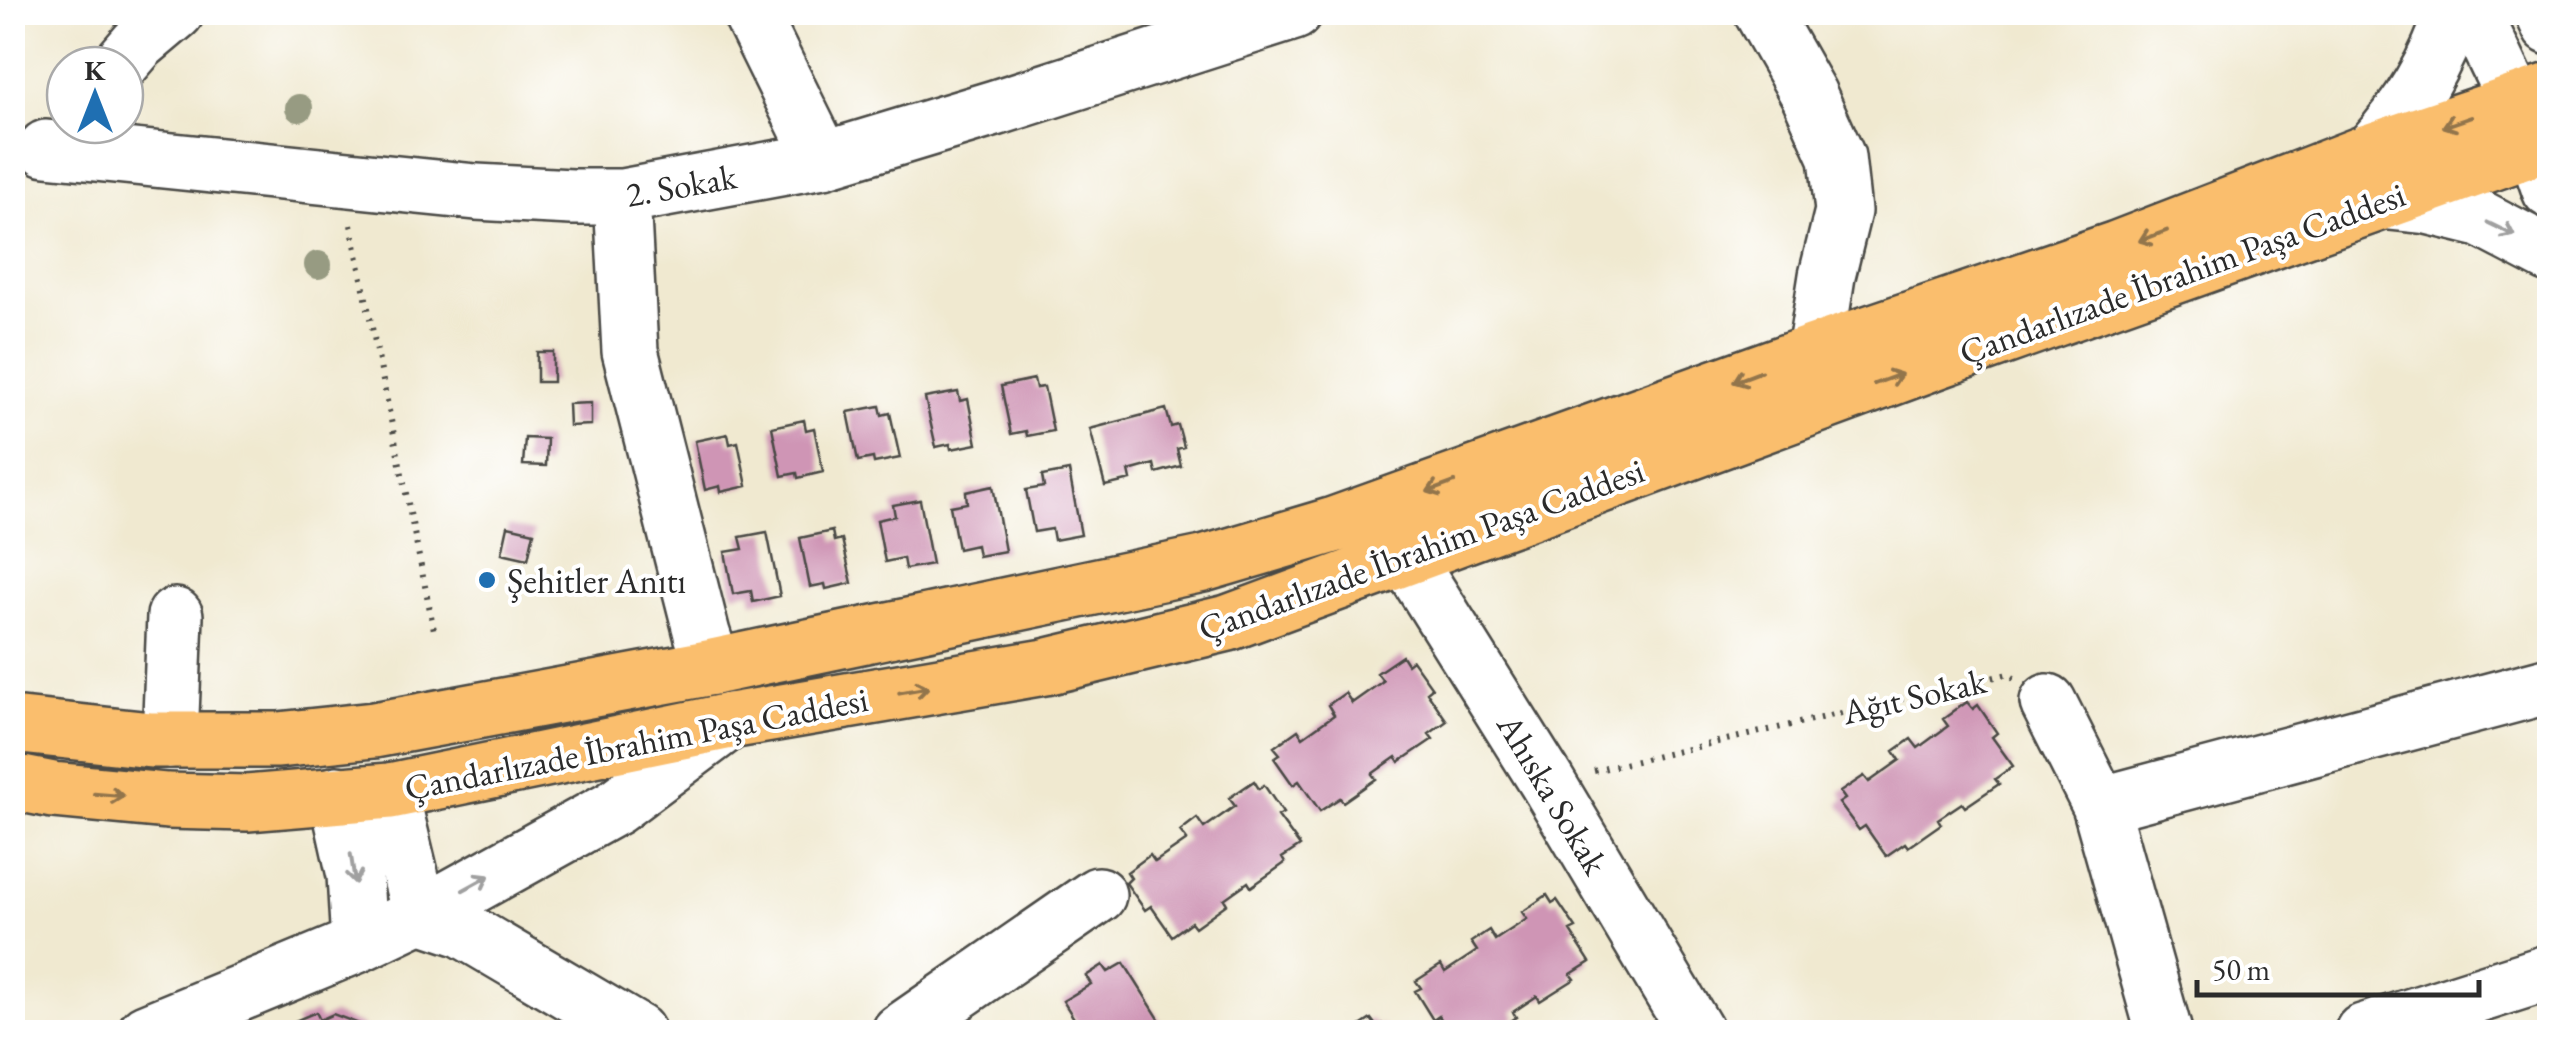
<svg xmlns="http://www.w3.org/2000/svg" width="2562" height="1045" font-family="'EB Garamond',serif">
<style>
.building{fill:#cf95b5}
.lines{fill:none;stroke-linecap:round;stroke-linejoin:round}
.minor-casing{stroke:#494844;stroke-width:60}
.major-casing{stroke:#494844;stroke-width:60}
.path{stroke:#494844;stroke-width:6;stroke-dasharray:2.5 8;stroke-linecap:butt}
.minor{stroke:#fff;stroke-width:55}
.major{stroke:#fabe6d;stroke-width:55}
.tree{fill:#979b82}
.oneway{stroke:#92744c}
.oneway2{stroke:#a0a0a0}
.poi-dot{fill:#1f6fb2;stroke:#fff;stroke-width:4}
.labels{text-anchor:middle;dominant-baseline:central;stroke-width:8;stroke-linejoin:round;paint-order:stroke}
.street-label{font-size:35px;fill:#2b2b2b;stroke:#fff}
.poi-label{font-size:35px;fill:#2b2b2b;stroke:#fff;text-anchor:start}
</style>
<rect width="100%" height="100%" fill="#fff"/>
<filter id="ink" filterUnits="userSpaceOnUse"><feTurbulence type="fractalNoise" baseFrequency=".01" numOctaves="2"/><feDisplacementMap in="SourceGraphic" scale="20" xChannelSelector="R" yChannelSelector="G"/><feConvolveMatrix kernelMatrix="1 2 1 2 8 2 1 2 1" color-interpolation-filters="sRGB"/></filter>
<filter id="wash" filterUnits="userSpaceOnUse"><feTurbulence type="fractalNoise" baseFrequency=".0048" numOctaves="4" result="noise"/><feDisplacementMap in="SourceGraphic" scale="40" xChannelSelector="R" yChannelSelector="G"/><feGaussianBlur stdDeviation="2.25" result="paint"/><feColorMatrix in="noise" values="0 0 0 0 0 0 0 0 0 0 0 0 0 0 0 0 0 1.4 0 .05"/><feComposite in="paint" operator="in"/></filter>
<g filter="url(#wash)">
<rect width="100%" height="100%" fill="#f0e9d0"/>
<g id="blocks">
<path class="building" d="M537,352h16v30h-16z
M1034,379l2,9 8,-1 9,44 -26,5 -1,-5 -15,3 -10,-48z
M958,392l2,9 8,-2 9,45 -26,5 -1,-5 -14,3 -11,-49z
M591,403v22l-22,1 -1,-22z
M880,406l2,9 8,-2 10,45 -26,5 -1,-5 -15,3 -10,-49z
M1166,409l5,18 7,-2 6,22 -7,2 4,17 -25,7 -2,-9 -25,7 2,9 -26,6 -15,-57z
M804,420l2,10 8,-2 9,44 -25,6 -1,-5 -15,3 -10,-49z
M728,434l2,10 8,-2 9,44 -26,6 -1,-6 -15,4 -10,-49z
M525,438l22,1 -1,27 -23,-1z
M1069,471l12,64 -27,5 -2,-11 -18,3 -8,-42 18,-3 -2,-11z
M993,486l12,65 -27,5 -2,-11 -18,4 -8,-43 17,-3 -1,-11z
M920,500l12,64 -27,5 -2,-11 -18,4 -8,-42 18,-4 -2,-11z
M508,526l26,6 -6,27 -26,-6z
M832,531l2,10 8,-2 10,44 -26,6 -1,-5 -15,3 -10,-49z
M767,532l13,64 -27,6 -2,-11 -18,3 -8,-42 18,-3 -3,-12z
M1402,656l5,8 5,-4 20,28 -5,4 20,29 -18,13 4,5 -34,23 -3,-5 -24,17 4,5 -33,23 -3,-4 -20,13 -21,-30 -6,4 -19,-27 6,-4 -6,-7 24,-17 5,7 31,-22 -6,-10 17,-12 7,10 31,-22 -6,-8z
M1967,702l6,7 5,-4 19,28 -5,4 21,29 -18,13 4,5 -34,23 -3,-4 -24,16 3,5 -33,23 -3,-4 -19,13 -21,-30 -6,4 -20,-27 6,-4 -5,-7 24,-16 5,6 31,-22 -6,-9 17,-12 7,9 30,-22 -5,-7z
M1254,781l5,8 5,-4 19,28 -5,3 22,30 -18,12 3,5 -34,24 -3,-5 -24,17 3,5 -32,23 -4,-5 -19,14 -21,-30 -6,4 -19,-27 5,-5 -4,-6 23,-17 5,7 32,-22 -7,-9 17,-13 7,10 31,-22 -6,-8z
M1547,895l5,8 5,-3 19,28 -6,3 20,31 -19,12 4,5 -35,22 -3,-5 -24,16 3,5 -24,15h-42l-11,-16 -6,4 -18,-29 6,-3 -5,-7 25,-16 4,7 32,-21 -6,-9 18,-12 6,10 32,-21 -5,-7z
M1124,963l42,67 -5,2h-89l8,-4 -17,-27 28,-17 -5,-8 17,-11 5,7z
M316,1012l4,8 13,-6 29,11 4,7h-67l-4,-11z
M1371,1019l6,8 5,-3 6,8h-37z"/>
</g>
</g>
<g filter="url(#ink)">
<use href="#blocks" fill-opacity="0" stroke="#494844" stroke-width="2.5"/>
<g class="lines">
<defs>
<path id="minor" d="M750,12l73,148
M1762,12l47,83 28,62 6,54 -16,65 -12,76
M2473,12l43,90
M2543,12l7,15
M120,65l18,-21 38,-32
M2535,147l15,43
M46,148l430,44 96,5h50l201,-37 172,-52 299,-96
M2371,151c36,-40 66,-87 82,-139
M622,197l8,154 72,283 11,33
M2380,201l48,5 53,13 69,36
M1406,557l141,225 149,250
M2048,702l52,103 64,227
M170,740l5,-124
M390,791l30,124 42,14 175,103
M337,794l18,81 4,69
M2100,805l450,-120
M146,1032l213,-88 61,-29 195,-108 115,-86
M900,1032l198,-137
M2363,1032l187,-60"/>
<path id="major" d="M12,725l139,15h127l96,-10 339,-63 490,-103 131,-39 481,-173 302,-103 254,-98 179,-60
M12,782l41,8 114,11 80,2 143,-12 340,-70 315,-54 183,-44 711,-263 611,-218"/>
</defs>
<use href="#minor" class="minor-casing"/>
<use href="#major" class="major-casing"/>
<path class="path" d="M351,225l83,405
M1594,771l414,-97 6,4"/>
<use href="#minor" class="minor"/>
<use href="#major" class="major"/>
</g>
<g class="tree">
<circle cx="299" cy="108" r="14"/>
<circle cx="318" cy="265" r="14"/>
</g>
<defs><path id="oneway-shaft" d="M-6 0H5M1.5-3L5.5 0L1.5 3" fill="none" stroke-width="1.6" stroke-linecap="round" stroke-linejoin="round" transform="scale(2.5)"/></defs>
<g class="oneway">
<use href="#oneway-shaft" transform="translate(2457 122) rotate(161)"/>
<use href="#oneway-shaft" transform="translate(2153 236) rotate(159)"/>
<use href="#oneway-shaft" transform="translate(1747 377) rotate(159)"/>
<use href="#oneway-shaft" transform="translate(1888 379) rotate(-20)"/>
<use href="#oneway-shaft" transform="translate(1441 487) rotate(160)"/>
<use href="#oneway-shaft" transform="translate(914 690) rotate(-10)"/>
<use href="#oneway-shaft" transform="translate(109 795) rotate(5)"/>
</g>
<g class="oneway2">
<use href="#oneway-shaft" transform="translate(2501 229) rotate(26)"/>
<use href="#oneway-shaft" transform="translate(353 869) rotate(81)"/>
<use href="#oneway-shaft" transform="translate(476 883) rotate(-29)"/>
</g>
</g>
<circle class="poi-dot" cx="487" cy="580" r="10"/>
<g class="labels">
<g class="street-label">
<text transform="translate(681 185) rotate(-10)">2. Sokak</text>
<text transform="translate(2182 273) rotate(-20)">Çandarlızade İbrahim Paşa Caddesi</text>
<text transform="translate(1421 549) rotate(-20)">Çandarlızade İbrahim Paşa Caddesi</text>
<text transform="translate(1914 696) rotate(-13)">Ağıt Sokak</text>
<text transform="translate(636 743) rotate(-11)">Çandarlızade İbrahim Paşa Caddesi</text>
<text transform="translate(1553 794) rotate(59)">Ahıska Sokak</text>
</g>
<g class="poi-label">
<text x="507" y="580">Şehitler Anıtı</text>
</g>
</g>
<rect width="2562" height="1045" fill="none" stroke="#fff" stroke-width="50"/>
<g transform="translate(95 95)"><circle r="48" fill="#ffffff" stroke="#aaaaaa" stroke-width="2.5"/>
<path d="M0-8L18 38L0 25L-18 38Z" fill="#1f6fb2"/>
<text y="-15" font-size="28" font-weight="bold" text-anchor="middle" fill="#2b2b2b">K</text>
</g>
<path d="M2197 980v15h282v-15" fill="none" stroke="#2b2b2b" stroke-width="5"/>
<text x="2212" y="980" font-size="30" fill="#2b2b2b" stroke="#ffffff" stroke-width="8" paint-order="stroke">50 m</text>
</svg>
